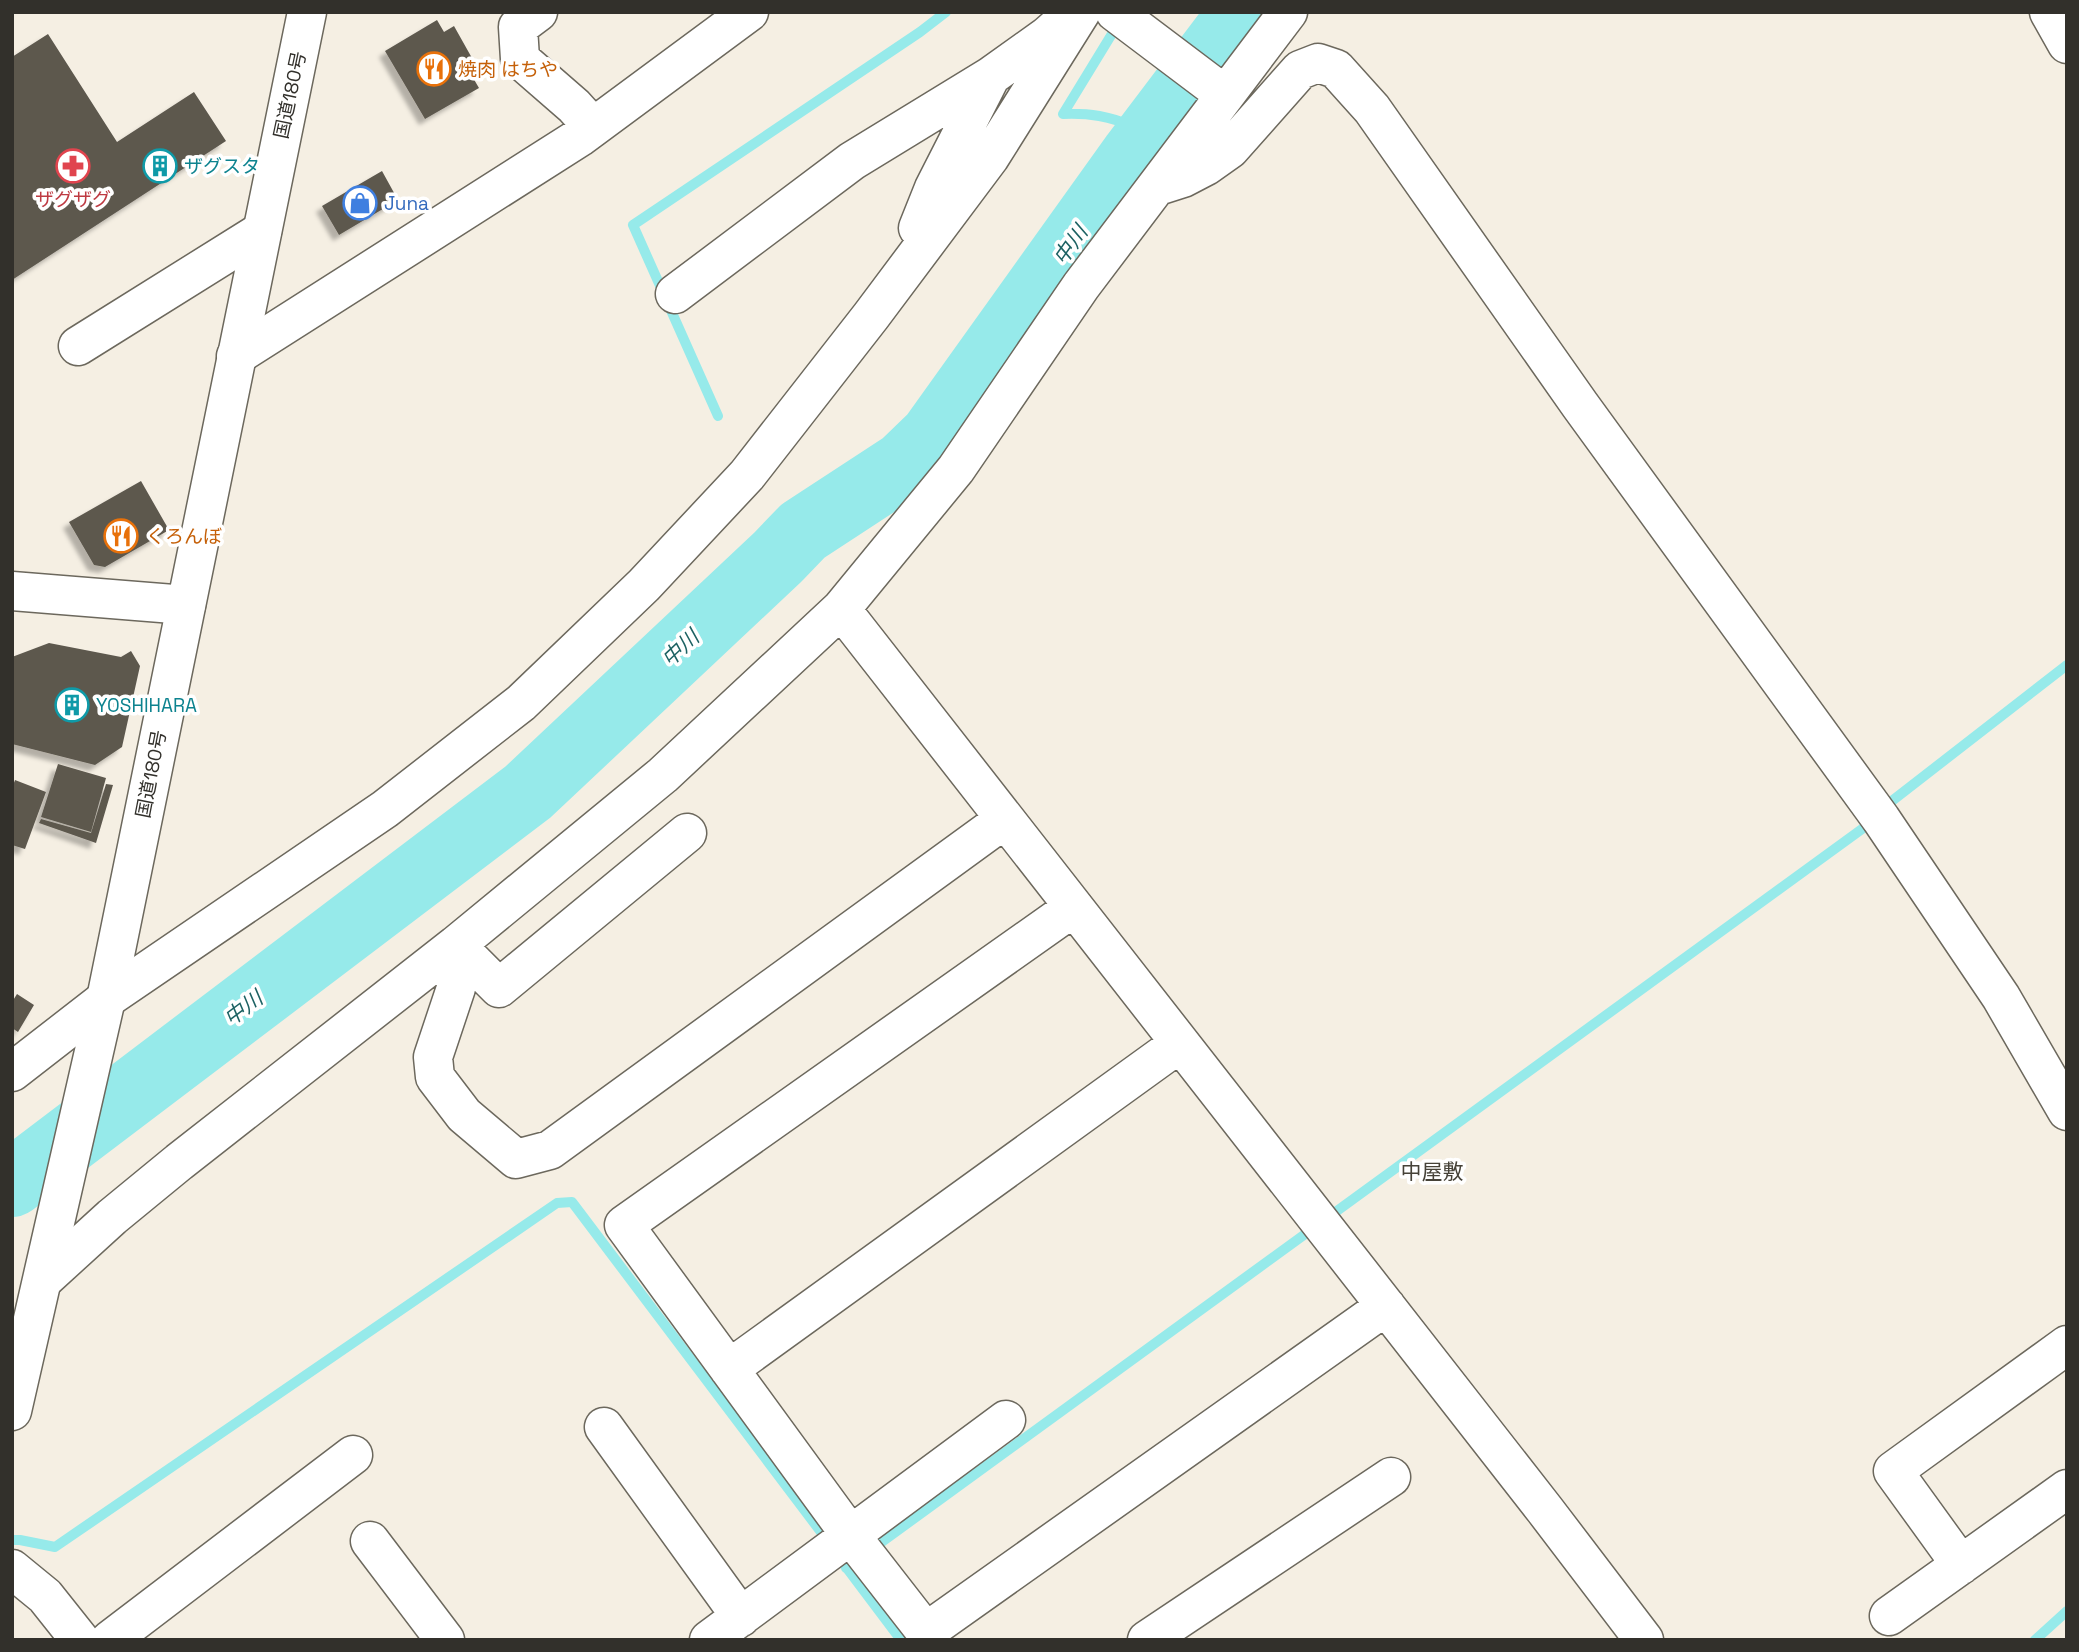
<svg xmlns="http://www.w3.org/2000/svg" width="2079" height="1652" font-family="'Space Grotesk','Noto Sans JP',sans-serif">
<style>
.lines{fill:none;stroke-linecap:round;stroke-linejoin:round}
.stream{stroke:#96eaea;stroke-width:10}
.river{stroke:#96eaea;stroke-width:68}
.building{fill:#5d584e;filter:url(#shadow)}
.minor-casing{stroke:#6c685d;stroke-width:41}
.highway-casing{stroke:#6c685d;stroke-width:41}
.minor{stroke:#fff;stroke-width:38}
.highway{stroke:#fff;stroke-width:38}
.labels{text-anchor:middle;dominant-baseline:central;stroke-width:7;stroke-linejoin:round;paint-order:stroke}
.food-label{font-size:19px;fill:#c56008;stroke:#fff;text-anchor:start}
.street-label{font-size:19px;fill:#32302b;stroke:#fff}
.culture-label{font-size:19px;fill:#0d838f;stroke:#fff;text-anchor:start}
.health-label{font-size:19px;fill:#be3a42;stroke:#fff}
.shop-label{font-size:19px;fill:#366cbe;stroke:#fff;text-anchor:start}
.water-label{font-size:21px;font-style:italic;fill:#1d6263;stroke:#fff}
.neighbourhood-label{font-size:21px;fill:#464238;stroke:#fff}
</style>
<defs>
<filter id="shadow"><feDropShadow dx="-6" dy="6" stdDeviation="2" flood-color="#0004"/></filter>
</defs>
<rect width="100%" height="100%" fill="#f5efe3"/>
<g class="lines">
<path class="stream" d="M1118,24l-55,90c26,-1 47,2 71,13v29
M718,416l-85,-191 287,-193 26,-20
M12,1540h8l35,7 502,-344 15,-1 258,342
M843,1563l58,77
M846,1568l1016,-739 26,-25 179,-139
M2035,1640l32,-29"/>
<path class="river" d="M12,1183l516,-391 250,-235 25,-26 101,-66 29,-28 201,-281 109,-144"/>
</g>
<path class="building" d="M437,20l7,12 10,-6 23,41 -8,4 10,17 -54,31 -40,-68z
M48,34l69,108 77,-50 32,49 -214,139v-223z
M382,171l16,29 -59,35 -17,-29z
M141,481l28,49 -64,37 -11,-2 -25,-43z
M49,643l72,14 10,-6 9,15 -18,81 -27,18 -83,-21v-87z
M58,764l48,14 -15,54 -50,-15z
M15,780l31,12 -21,57 -13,-4v-57z
M106,784l7,1 -17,58 -57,-20 2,-4 50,14z
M17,994l17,11 -16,27 -6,-4v-26z"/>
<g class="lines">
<defs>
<path id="minor" d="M538,12l-20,15 2,32 54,47 19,21
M1115,12l110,83
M2049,12l18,32
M1158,186l25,-8 23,-12 24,-17 70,-79 18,-7 18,6 36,40 208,296 301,414 120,178 66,114
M918,228l16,-40 57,-112
M675,294l177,-133 139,-85 56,-40 18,-16
M78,346l184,-115
M236,356l344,-219 169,-125
M12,591l174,14
M841,609l704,901 99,130
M456,945v43l-23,69 2,20 29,38 52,44 34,-9 455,-331
M456,945l43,43 188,-155
M12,1072l94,-73 279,-190 136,-106 123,-118 103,-110 124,-159 119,-159 91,-145
M44,1279l68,-62 67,-55 277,-217 207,-170 178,-166 115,-140 125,-183 207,-274
M729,1369l451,-326
M604,1427l137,190
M370,1541l75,99
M1961,1565l-68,-94 174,-126
M12,1569l33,27 35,44
M1889,1616l178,-127
M926,1632l460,-326
M110,1640l243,-185
M709,1640l297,-220
M932,1640l-81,-104 -227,-311 450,-318
M1147,1640l244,-163"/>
<path id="highway" d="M12,1411l94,-412 201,-987"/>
</defs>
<use href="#minor" class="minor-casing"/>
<use href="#highway" class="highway-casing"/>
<use href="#minor" class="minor"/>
<use href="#highway" class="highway"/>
</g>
<defs>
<symbol id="restaurant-ring" viewBox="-11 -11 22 22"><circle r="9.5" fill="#fff" stroke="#e8710a" stroke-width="1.5"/><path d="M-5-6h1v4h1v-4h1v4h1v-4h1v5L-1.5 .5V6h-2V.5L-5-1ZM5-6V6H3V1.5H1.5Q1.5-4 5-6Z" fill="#e8710a"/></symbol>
<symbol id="pharmacy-ring" viewBox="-11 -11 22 22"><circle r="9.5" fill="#fff" stroke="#e0444e" stroke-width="1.5"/><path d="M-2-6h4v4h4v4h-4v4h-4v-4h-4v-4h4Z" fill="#e0444e"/></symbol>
<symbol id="building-ring" viewBox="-11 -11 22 22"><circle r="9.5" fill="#fff" stroke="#0f9aa8" stroke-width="1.5"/><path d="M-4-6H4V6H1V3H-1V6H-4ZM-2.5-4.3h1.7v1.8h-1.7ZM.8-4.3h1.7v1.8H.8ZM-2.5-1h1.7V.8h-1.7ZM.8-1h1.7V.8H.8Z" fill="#0f9aa8"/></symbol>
<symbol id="shop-ring" viewBox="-11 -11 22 22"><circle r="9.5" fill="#fff" stroke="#3f7fe0" stroke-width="1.5"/><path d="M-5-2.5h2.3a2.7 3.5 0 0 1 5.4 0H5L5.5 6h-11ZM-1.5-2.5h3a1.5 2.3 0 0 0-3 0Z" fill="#3f7fe0"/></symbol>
</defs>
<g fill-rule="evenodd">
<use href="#restaurant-ring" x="415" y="50" width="38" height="38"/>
<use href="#pharmacy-ring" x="54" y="147" width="38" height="38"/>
<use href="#building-ring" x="141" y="147" width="38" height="38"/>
<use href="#shop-ring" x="341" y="184" width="38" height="38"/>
<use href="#restaurant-ring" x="102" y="517" width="38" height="38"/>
<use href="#building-ring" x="53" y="686" width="38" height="38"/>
</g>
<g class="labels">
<g class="food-label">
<text x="458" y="69">焼肉 はちや</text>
<text x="146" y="536">くろんぼ</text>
</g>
<g class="street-label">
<text transform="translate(290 95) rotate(-78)">国道180号</text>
<text transform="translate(151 774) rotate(-79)">国道180号</text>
</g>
<g class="culture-label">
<text x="184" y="166">ザグスタ</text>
<text x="96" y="705">YOSHIHARA</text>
</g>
<g class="health-label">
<text x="73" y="199">ザグザグ</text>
</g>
<g class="shop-label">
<text x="384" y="203">Juna</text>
</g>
<g class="water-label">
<text transform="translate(1070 245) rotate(-55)">中川</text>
<text transform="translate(680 648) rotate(-43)">中川</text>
<text transform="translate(243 1008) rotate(-37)">中川</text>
</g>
<g class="neighbourhood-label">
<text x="1432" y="1171">中屋敷</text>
</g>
</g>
<rect width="2079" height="1652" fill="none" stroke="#32302b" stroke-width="28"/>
</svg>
